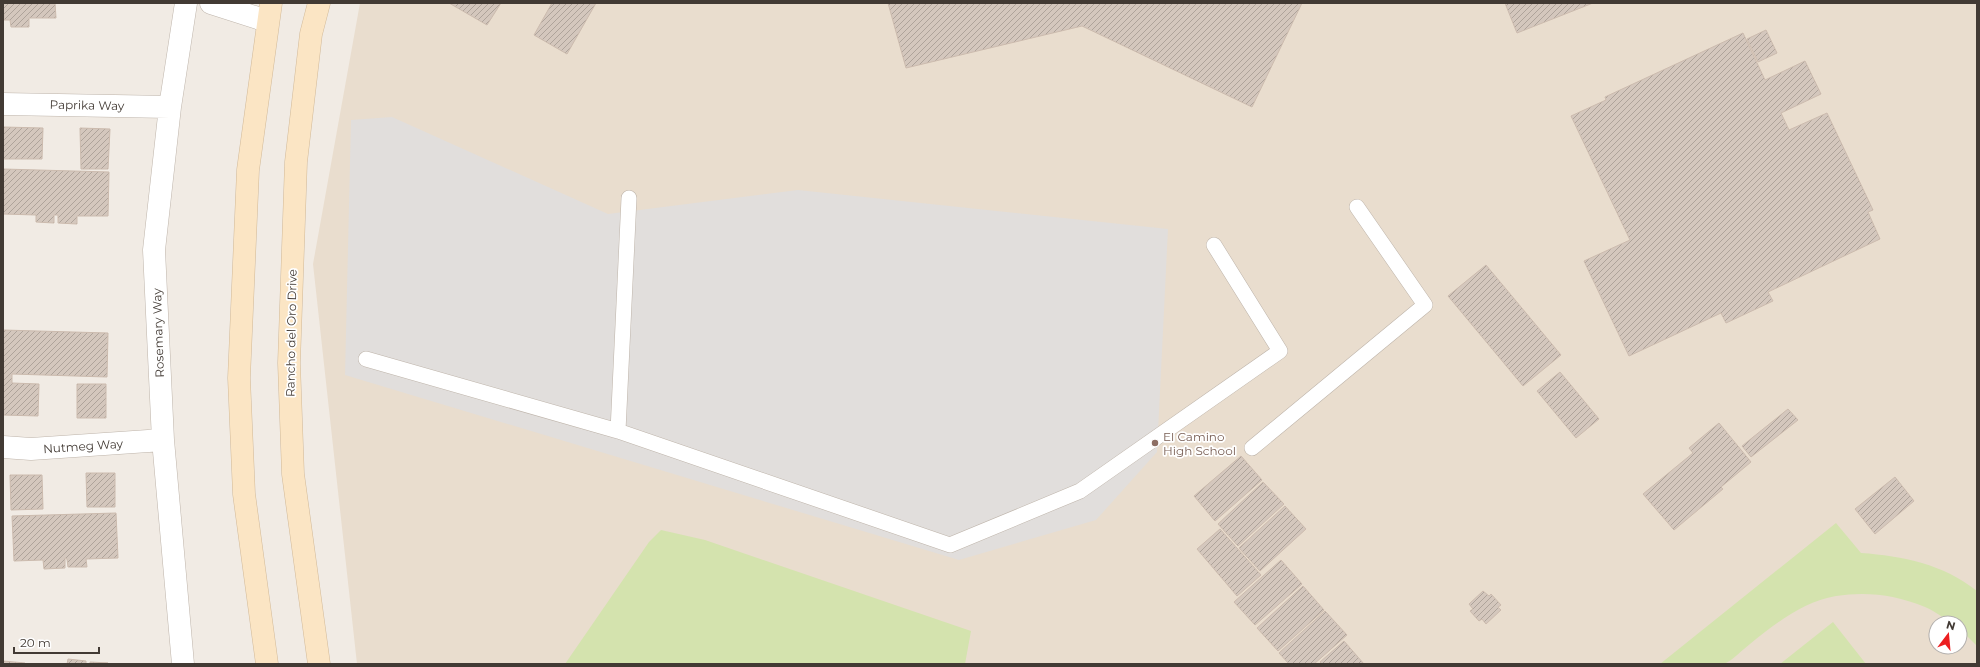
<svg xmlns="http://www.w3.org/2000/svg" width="1980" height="667" font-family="Montserrat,sans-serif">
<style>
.education{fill:#e9ddce;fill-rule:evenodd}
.garden{fill:#d4e3ae}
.parking{fill:#e1dedc}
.building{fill:url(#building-hatch);stroke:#ccbbae}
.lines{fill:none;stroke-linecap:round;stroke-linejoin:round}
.service-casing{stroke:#beb4aa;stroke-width:16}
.minor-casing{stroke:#beb4aa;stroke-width:23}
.secondary-casing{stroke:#d1b998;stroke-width:23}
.service{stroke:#fff;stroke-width:15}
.minor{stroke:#fff;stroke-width:22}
.secondary{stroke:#fbe5c4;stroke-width:22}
.education-dot{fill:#8d6e63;stroke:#fff;stroke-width:1.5}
.labels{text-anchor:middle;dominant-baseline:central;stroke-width:3.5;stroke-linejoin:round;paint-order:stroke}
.street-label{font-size:12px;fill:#423a34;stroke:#fff}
.education-label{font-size:12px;fill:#785e54;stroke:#fff;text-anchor:start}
</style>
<defs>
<pattern id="building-hatch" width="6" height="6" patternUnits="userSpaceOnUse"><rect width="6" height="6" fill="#d4c7bd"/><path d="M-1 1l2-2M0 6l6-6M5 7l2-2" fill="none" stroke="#aea39a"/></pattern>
</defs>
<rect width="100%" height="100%" fill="#f1ebe4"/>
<path class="education" d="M360,3h1617v661h-1620l-44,-400zM1936,623h24v24h-24z"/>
<path class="garden" d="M1836,523l25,30c42,3 82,11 116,38v55l-17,-17v-6c-12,0 -23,-11 -35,-16 -28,-12 -59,-16 -89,-11 -34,6 -61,28 -86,48 -8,6 -16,15 -24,19 -7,4 -55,1 -66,1z
M661,530l44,10 266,91 -6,33h-400l84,-122z
M1833,622l33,42h-86z"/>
<path class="parking" d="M392,117l216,97 190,-24 370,39 -11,223 -61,68 -137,40 -614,-185 6,-255z"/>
<path class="building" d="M3,3h52l1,15h-27v9h-18l-1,-7h-6z
M449,3h52l-14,22z
M552,3h44l-29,51 -33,-19z
M888,3h414l-50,104 -170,-81 -176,42z
M1505,3h88l-76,30z
M1766,30l11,23 -19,9 -11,-23z
M1743,33l22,47 40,-19 16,33 -40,19 8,17 38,-17 46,97 -5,2 12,27 -112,53 5,9 -47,22 -5,-10 -92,43 -45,-95 46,-21 -59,-124 35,-16 -1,-3z
M3,127l40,1 -1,31h-39z
M80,128l30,1 -2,40h-27z
M3,169l106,3 -1,44h-31v8l-19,-1v-8h-4v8l-18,-1v-7l-33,-1z
M1486,265l75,90 -38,31 -75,-90z
M3,330l105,3 -1,44 -95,-3v9l27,1 -1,32 -35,-1z
M1560,372l39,47 -23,19 -39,-47z
M77,384h29v34h-29z
M1788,409l10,11 -47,37 -9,-11z
M1719,423l32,39 -30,25 2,2 -49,41 -31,-36 50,-41 -4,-5z
M1241,456l21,24 -47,41 -21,-25z
M86,473h29v34h-28z
M10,475h32l1,34 -32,1z
M1895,477l19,24 -39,33 -20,-25z
M1263,482l21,22 -46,42 -20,-22z
M1285,506l21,23 -46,42 -21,-23z
M116,513l2,45 -32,1 1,8h-19l-1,-8 -2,-1v10l-21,1 -1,-9 -29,1 -2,-45z
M1220,529l41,46 -24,21 -40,-47z
M1281,560l21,24 -47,41 -21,-23z
M1303,586l21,24 -46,41 -21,-23z
M1483,591l6,5 2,-2 10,11 -3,2 3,3 -15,14 -4,-5 -3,2 -9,-10 3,-2 -4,-5z
M1325,611l22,24 -33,29h-25l-10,-11z
M1344,641l20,23h-42l-2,-2z
M68,659l18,2v3h-19z
M3,661l22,2v1h-22z
M90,662l18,1 -18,1z"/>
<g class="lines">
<defs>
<path id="service" d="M366,359l252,72 11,-233
M618,431l332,114 130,-54 200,-140 -66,-106
M1252,448l173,-143 -68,-98"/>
<path id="minor" d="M211,3l56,18
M3,104l167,3
M3,447l28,2 132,-9
M183,664l-20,-224 -9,-190 16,-143 16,-104"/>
<path id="secondary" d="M267,664l-23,-170 -5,-116 9,-208 23,-167
M319,664l-26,-190 -4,-111 7,-201 15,-128 8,-31"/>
</defs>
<use href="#service" class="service-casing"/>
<use href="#minor" class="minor-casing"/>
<use href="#secondary" class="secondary-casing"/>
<use href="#service" class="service"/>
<use href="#minor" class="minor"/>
<use href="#secondary" class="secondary"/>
</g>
<circle class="education-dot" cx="1155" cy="443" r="4"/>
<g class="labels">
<g class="street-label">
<text transform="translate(87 105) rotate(1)">Paprika Way</text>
<text transform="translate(158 333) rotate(-92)">Rosemary Way</text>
<text transform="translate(291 333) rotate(-89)">Rancho del Oro Drive</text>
<text transform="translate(83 446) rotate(-4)">Nutmeg Way</text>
</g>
<g class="education-label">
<text x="1163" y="436">El Camino<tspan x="1163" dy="14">High School</tspan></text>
</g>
</g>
<rect width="1980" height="667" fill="none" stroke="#423a34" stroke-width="8"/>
<g transform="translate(1948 635) rotate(16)"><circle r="19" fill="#ffffff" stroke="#b3b0ae"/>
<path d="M0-3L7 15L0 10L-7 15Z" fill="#ec1f21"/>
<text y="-6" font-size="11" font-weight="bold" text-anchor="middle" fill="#423a34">N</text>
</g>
<path d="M14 647v6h85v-6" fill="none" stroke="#423a34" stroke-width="2"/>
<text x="20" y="647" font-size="12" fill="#423a34" stroke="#ffffff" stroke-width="3" paint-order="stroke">20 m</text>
</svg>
